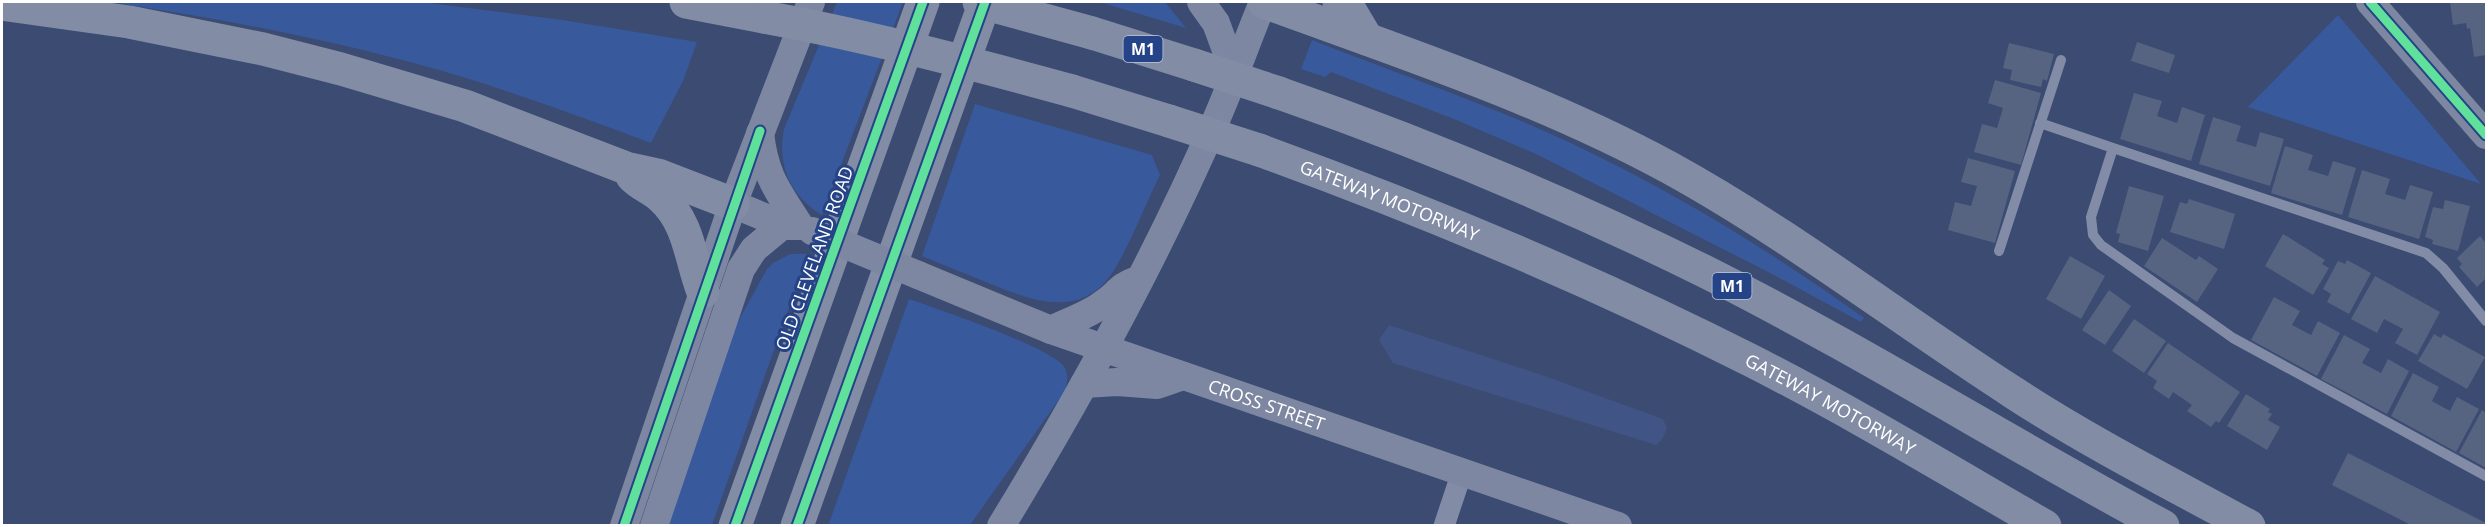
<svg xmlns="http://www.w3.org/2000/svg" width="2488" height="527" font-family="'Open Sans',sans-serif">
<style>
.green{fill:#39599d}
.water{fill:#405586}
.building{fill:#566482}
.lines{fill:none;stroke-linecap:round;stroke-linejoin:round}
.lane{stroke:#828ca6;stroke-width:10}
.street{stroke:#828ca6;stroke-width:21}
.secondary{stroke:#7d87a2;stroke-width:28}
.highway{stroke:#828ca5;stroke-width:33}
.secondary-bridge{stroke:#7d87a2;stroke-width:28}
.highway-bridge{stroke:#828ca5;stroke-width:33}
.cycleway-casing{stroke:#254387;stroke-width:13}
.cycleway{stroke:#60e19b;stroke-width:9}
.labels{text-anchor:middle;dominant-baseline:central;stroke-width:6;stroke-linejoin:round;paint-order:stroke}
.shield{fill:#254387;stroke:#bec7db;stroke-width:1.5}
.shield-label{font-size:16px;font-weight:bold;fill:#fff}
.street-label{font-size:18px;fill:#fff;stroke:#254387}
</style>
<rect width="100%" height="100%" fill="#3b4b71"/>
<path class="green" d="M110,2h311l142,18 134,22 -14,39 -32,62c-61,-23 -122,-45 -185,-65 -116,-35 -236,-58 -356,-76z
M837,2h66l-81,213c-32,-19 -45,-49 -38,-86z
M1099,2h66l21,26 -83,-25z
M2338,15l143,169 -233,-77z
M1312,40c86,34 175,64 259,103 103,49 200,108 293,175l-3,4 -89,-48 -236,-120 -82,-35 -123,-47 -6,5 -24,-8z
M975,104l177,51 8,20c-15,30 -27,63 -44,92 -32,55 -84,34 -130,15 -22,-9 -43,-17 -64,-26z
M790,254h18l-96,271 -44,1 67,-199 32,-58 6,-6z
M909,299c28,10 145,49 156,69 4,7 2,16 0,23l-95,134 -142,1z"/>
<path class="water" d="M1389,325l153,50 121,44 4,9 -4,10 -7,7 -263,-82 -14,-23z"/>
<path class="building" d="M2450,2h36v53l-12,2 -4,-29 -3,1 -1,-6 -13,2z
M2137,42l38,13 -6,18 -38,-12z
M2009,43l45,11 -7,27 -4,-2 -2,8 -31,-7 2,-10 -9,-2z
M1995,80l46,13 -20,72 -47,-13 8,-28 15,4 6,-20 -15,-5z
M2134,93l28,8 -5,15 20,7 5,-16 23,8 -14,46 -71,-22z
M2213,117l28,9 -5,15 20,6 4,-15 24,7 -14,47 -71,-22z
M2285,146l28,9 -5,15 20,6 5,-15 23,7 -14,47 -71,-22z
M1968,158l47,13 -20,72 -47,-13 7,-28 16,4 6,-20 -16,-4z
M2362,170l28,9 -5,15 20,6 5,-15 23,7 -14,47 -71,-22z
M2129,186l35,10 -16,55 -30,-9 2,-8 -4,-1z
M2189,199l46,15 -11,35 -54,-17 10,-30 7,2z
M2445,200l25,6 -12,45 -26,-7 1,-4 -8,-3 8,-30 10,2z
M2283,234l42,26 -3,4 7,4 -16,27 -48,-29z
M2480,236l6,7v35l-9,9 -18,-20 3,-3 -5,-6z
M2162,238l34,22 3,-4 19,13 -21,33 -53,-36z
M2070,256l35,20 -24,43 -35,-20z
M2347,260l24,13 -22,41 -22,-12 4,-8 -8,-5 15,-28 7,3z
M2375,276l65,36 -23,43 -22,-12 8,-14 -19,-10 -7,14 -26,-14z
M2109,290l22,16 -26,39 -23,-15z
M2274,297l26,14 -8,14 19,10 7,-14 22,12 -23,43 -66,-36z
M2134,319l32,22 -22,32 -32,-22z
M2434,334l7,4 2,-4 42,23 -18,32 -49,-28z
M2344,335l26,14 -8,14 19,10 7,-14 21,12 -22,43 -66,-35z
M2168,343l72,49 -21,31 -3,-2 -5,6 -24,-16 5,-6 -19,-13 -4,7 -16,-11 4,-7 -10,-7z
M2413,373l26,14 -7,14 18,10 7,-14 22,12 -23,43 -65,-36z
M2246,394l24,15 -2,3 4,2 -4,6 12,7 -13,23 -40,-24z
M2482,410l4,3v55l-27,-15z
M2348,453l138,70v3h-73l-81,-41z"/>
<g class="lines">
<path class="lane" d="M2040,123l73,25
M1999,251l62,-191
M2486,321l-43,-53 -17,-15 -313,-105 -22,69 2,18 8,10 132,93 253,138"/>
<path class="street" d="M1444,526l18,-54"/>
<g class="secondary">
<path d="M1201,2l15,21 18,49"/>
<path d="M2370,2l116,133"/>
<path d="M760,133c5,44 18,58 40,93"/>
<path d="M733,204l53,22h13"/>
<path id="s1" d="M918,275l133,55 567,196"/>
<path d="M1051,330c18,-9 38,-15 53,-27 12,-8 17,-18 31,-22"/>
<path d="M1084,384l33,-2 40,3 26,-9"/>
<path d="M624,526l109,-322 78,-202"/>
<path d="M654,526l87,-257 13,-20 29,-24"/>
<path d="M1001,526c80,-131 154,-266 215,-406 17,-39 31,-79 47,-118"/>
</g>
<g class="highway">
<path d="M686,2l78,15"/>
<path d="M1264,2c137,50 277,96 406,166 120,66 229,151 344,225 75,49 156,90 235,133"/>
<path d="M1339,2l12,10 16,27"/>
<path d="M2,4l127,18 134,27 78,20 124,37 161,62 32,7 75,29"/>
<path d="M1092,33l102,32"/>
<path d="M1072,91l97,30"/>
<path d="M1279,93c147,51 290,111 429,180 155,78 302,171 455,253"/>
<path id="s2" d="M1259,150c168,61 333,130 493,211 100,51 196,109 293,165"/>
<path d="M632,176c8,9 21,13 30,22 28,26 28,61 41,94"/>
<path d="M735,526l188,-524"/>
<path d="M797,526l188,-524"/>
</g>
<path class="secondary-bridge" d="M812,231l106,44"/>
<path class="highway-bridge" d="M979,2l113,31
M764,17c104,19 206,46 308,74
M1194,65l85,28
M1169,121l90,29"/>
<defs>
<path id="cycleway" d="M2370,2l116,133
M624,526l136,-395
M735,526l188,-524
M797,526l188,-524"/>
</defs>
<use href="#cycleway" class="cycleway-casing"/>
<use href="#cycleway" class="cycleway"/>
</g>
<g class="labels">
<g class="shield">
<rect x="1123.5" y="36" width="39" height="26" rx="4.5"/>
<rect x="1712.5" y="273" width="39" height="26" rx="4.5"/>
</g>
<g class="shield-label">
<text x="1143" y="49">M1</text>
<text x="1732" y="286">M1</text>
</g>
<g class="street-label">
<text stroke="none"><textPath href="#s2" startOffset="140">GATEWAY MOTORWAY</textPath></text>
<text transform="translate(814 258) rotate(-70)">OLD CLEVELAND ROAD</text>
<text stroke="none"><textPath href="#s1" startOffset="372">CROSS STREET</textPath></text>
<text stroke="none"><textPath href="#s2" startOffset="626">GATEWAY MOTORWAY</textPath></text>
</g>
</g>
<rect width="2488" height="527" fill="none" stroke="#ffffff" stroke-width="6"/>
</svg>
